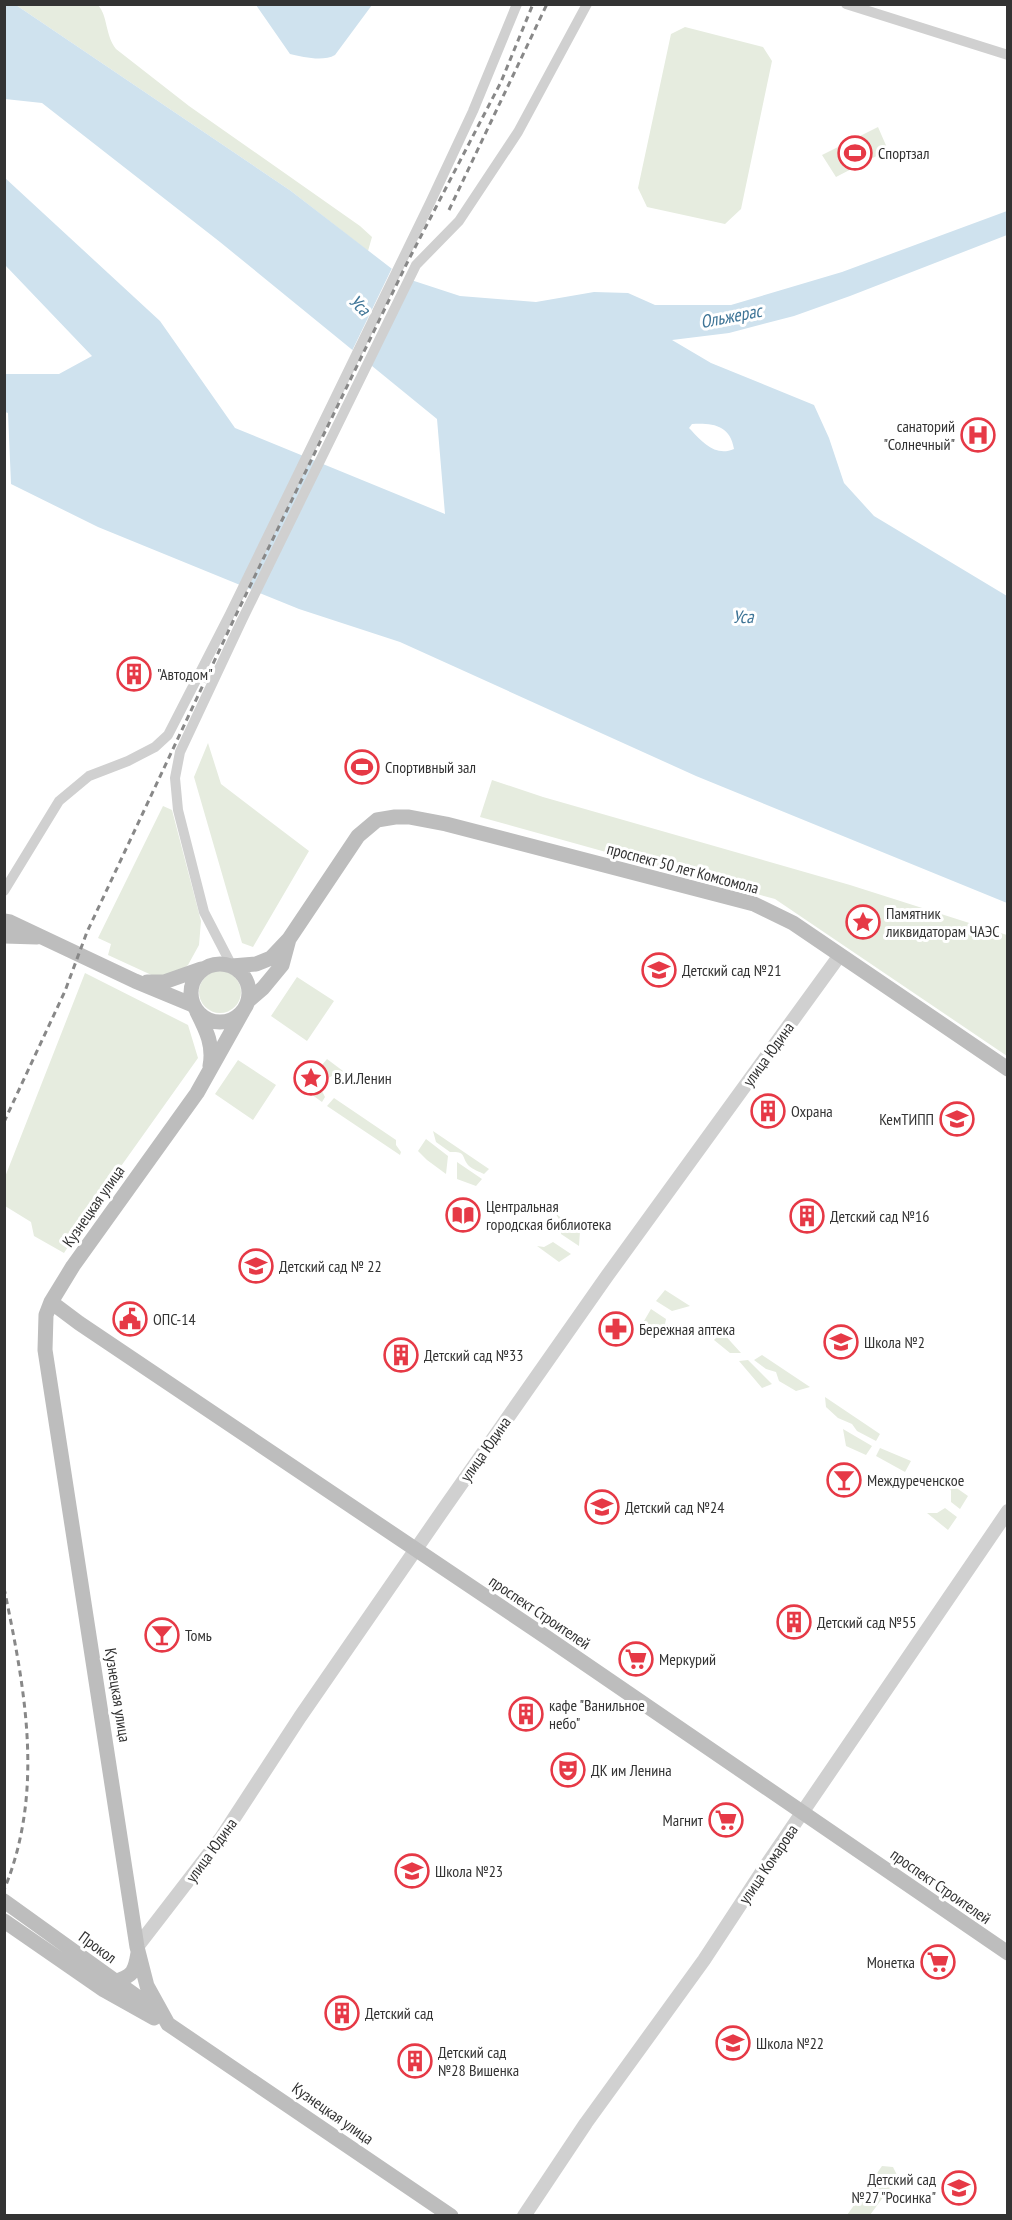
<svg xmlns="http://www.w3.org/2000/svg" width="1012" height="2220" font-family="'PT Sans Narrow',sans-serif">
<style>
.green{fill:#e6ecdf}
.water{fill:#cfe2ee;fill-rule:evenodd}
.pier{fill:#fff}
.lines{fill:none;stroke-linecap:round;stroke-linejoin:round}
.minor{stroke:#d0d0d0;stroke-width:10}
.tertiary{stroke:#d0d0d0;stroke-width:14}
.secondary{stroke:#bdbdbd;stroke-width:15}
.rail{stroke:#888;stroke-width:3;stroke-dasharray:6 4.5;stroke-linecap:butt}
.labels{text-anchor:middle;dominant-baseline:central;stroke-width:6;stroke-linejoin:round;paint-order:stroke}
.poi-label{font-size:16px;fill:#333;stroke:#fff;text-anchor:start}
.street-label{font-size:16px;fill:#333;stroke:#fff}
.water-label{font-size:18px;font-style:italic;fill:#3f7597;stroke:#fff}
</style>
<rect width="100%" height="100%" fill="#fff"/>
<path class="green" d="M16,5h82c10,11 7,30 18,44l73,57 171,120 12,11 -4,14 -77,-60z
M685,27l78,20 9,14 -31,148 -16,15 -78,-17 -9,-19 33,-154z
M878,127l10,23 -52,27 -14,-22z
M208,743l13,41 88,67 -56,96 -11,-4 -48,-166z
M492,780l51,17 307,88 157,50v121l-232,-157 -295,-82z
M163,806l9,4 29,111 -2,24 -11,20 -14,10 -16,3 -50,-23 3,-11 -13,-6z
M199 992a21 21 0 1 1 42 0a21 21 0 1 1-42 0Z
M85,973l103,52 10,33 -79,111 -55,84 -30,-17 -3,-14 -26,-16v-29z
M297,977l37,24 -27,40 -36,-25z
M327,1059l16,12 -3,5 -6,-1 -6,3 -6,13 3,6 -3,5 -18,-13 4,-5h12l6,-9v-5l-4,-5z
M238,1060l38,25 -23,35 -38,-26z
M334,1098l62,42v5l5,7 -1,3 -73,-49z
M433,1131l56,38 -5,5c-4,-2 -12,-5 -15,-8 -8,-9 -2,-15 -19,-14l-14,-10z
M426,1139l22,17 -2,18 -19,-14 -9,-9z
M457,1162l25,17 -6,7 -19,-7z
M556,1214l24,17 -1,15 -18,-12v-11z
M553,1242l18,12 -12,8 -22,-16 7,1z
M665,1290l25,16 -18,5 -16,-10z
M651,1309l15,10 -1,5 3,13 -24,-16z
M722,1332l19,21h-11l-16,-13z
M762,1355l48,32 -14,4 -17,-10 -3,-9 -10,-3 -12,-9z
M748,1360l24,24 -10,4 -23,-27z
M825,1397l55,37 -4,7 -19,-10 -5,-7 -14,-6 -12,-11z
M843,1429l29,17 -6,9 -20,-9z
M880,1448l31,13 -6,11 -29,-16z
M948,1482l20,14 -8,13 -9,-7v-11z
M945,1508l12,9 -9,13 -21,-17h10z
M882,2166l11,1 5,10 -28,38h-23z"/>
<path class="water" d="M5,5h11l275,186 105,81 9,6 55,18 76,6 58,-10 34,1 27,12h76l111,-33 165,-61v24l-157,61 -56,20 -65,17 -57,7 39,23 103,42 15,33 15,45 30,33 133,80v307l-311,-127 -296,-134 -101,-33 -201,-82 -87,-43 -3,-71 -3,-1v-38h54l33,-18 -87,-91 -1,-88 156,144 75,107 210,86 -8,-95 -217,-177 -178,-139 -37,-4zM692,424c21,-1 38,1 42,25 -18,8 -31,-6 -43,-19l-2,-2z
M256,5h116l-37,50c-12,7 -32,2 -45,-1z"/>
<path class="pier" d="M393,266l13,9 -37,93 -18,-15z"/>
<g class="lines">
<path class="minor" d="M846,4l162,51
M4,891l55,-90 30,-25 39,-15 27,-14 13,-12 62,-121 200,-411 43,-92 44,-107
M232,966l-28,-54 -26,-102 -3,-32 5,-26 62,-132 174,-355 43,-44 59,-89 69,-128"/>
<path class="tertiary" d="M137,1947l84,-109 79,-121 143,-207 164,-234 233,-321
M524,2216l62,-93 118,-163 59,-90 245,-359"/>
<path class="secondary" d="M4,921l6,1 125,59 58,24
M4,936l33,1
M191 993a29 29 0 1 1 58 0a29 29 0 1 1-58 0Z
M232,966l24,-2 15,-6 18,-19 69,-103 19,-16 18,-3h14l37,7 308,80 39,19 215,146
M147,982h17l37,-13
M248,1001l15,-13 19,-23 7,-26
M243,1011l-46,82 -124,173 -22,36 -5,13 -1,35 92,597 10,39 21,38 283,192
M197,1012c9,18 17,33 13,54
M51,1302l28,21 467,314 462,316
M4,1901l135,97 20,18
M4,1921l100,69 50,28
M114,1982c19,-6 21,-10 24,-29"/>
<path class="rail" d="M449,210l98,-206
M4,1122l61,-131 22,-59 148,-315 173,-356 93,-179 32,-78
M4,1588c21,101 41,203 0,302"/>
</g>
<defs>
<symbol id="stadium-ring" viewBox="-11 -11 22 22"><circle r="9.5" fill="#fff" stroke="#e63946" stroke-width="1.5"/><path d="M0-5a6.5 5 0 1 0 0 10a6.5 5 0 1 0 0-10ZM-3.5-1.8h7v3.6h-7Z" fill="#e63946"/></symbol>
<symbol id="hospital-ring" viewBox="-11 -11 22 22"><circle r="9.5" fill="#fff" stroke="#e63946" stroke-width="1.5"/><path d="M-5-5h3v3.5h4V-5h3V5h-3V1.5h-4V5h-3Z" fill="#e63946"/></symbol>
<symbol id="building-ring" viewBox="-11 -11 22 22"><circle r="9.5" fill="#fff" stroke="#e63946" stroke-width="1.5"/><path d="M-4-6H4V6H1V3H-1V6H-4ZM-2.5-4.3h1.7v1.8h-1.7ZM.8-4.3h1.7v1.8H.8ZM-2.5-1h1.7V.8h-1.7ZM.8-1h1.7V.8H.8Z" fill="#e63946"/></symbol>
<symbol id="sight-ring" viewBox="-11 -11 22 22"><circle r="9.5" fill="#fff" stroke="#e63946" stroke-width="1.5"/><path d="M0-6L1.8-2.2L6-1.7L2.9 1.2L3.7 5.4L0 3.3L-3.7 5.4L-2.9 1.2L-6-1.7L-1.8-2.2Z" fill="#e63946"/></symbol>
<symbol id="school-ring" viewBox="-11 -11 22 22"><circle r="9.5" fill="#fff" stroke="#e63946" stroke-width="1.5"/><path d="M0-5L7-2L0 1L-7-2ZM-4 1L0 2.5L4 1V4Q0 6-4 4Z" fill="#e63946"/></symbol>
<symbol id="university-ring" viewBox="-11 -11 22 22"><circle r="9.5" fill="#fff" stroke="#e63946" stroke-width="1.5"/><path d="M0-5L7-2L0 1L-7-2ZM-4 1L0 2.5L4 1V4Q0 6-4 4Z" fill="#e63946"/></symbol>
<symbol id="library-ring" viewBox="-11 -11 22 22"><circle r="9.5" fill="#fff" stroke="#e63946" stroke-width="1.5"/><path d="M-6-4Q-3-5.5-.7-3.5V5Q-3 3-6 4ZM6-4Q3-5.5 .7-3.5V5Q3 3 6 4Z" fill="#e63946"/></symbol>
<symbol id="civic-ring" viewBox="-11 -11 22 22"><circle r="9.5" fill="#fff" stroke="#e63946" stroke-width="1.5"/><path d="M-.6-6.5H3V-4.5H.6V-3L4-1V1h2V6H-6V1h2V-1L-.6-3ZM-1.2 2.5V6h2.4V2.5Z" fill="#e63946"/></symbol>
<symbol id="pharmacy-ring" viewBox="-11 -11 22 22"><circle r="9.5" fill="#fff" stroke="#e63946" stroke-width="1.5"/><path d="M-2-6h4v4h4v4h-4v4h-4v-4h-4v-4h4Z" fill="#e63946"/></symbol>
<symbol id="bar-ring" viewBox="-11 -11 22 22"><circle r="9.5" fill="#fff" stroke="#e63946" stroke-width="1.5"/><path d="M-6-5H6L.8 .8V4.5H3.5V6h-7V4.5H-.8V.8Z" fill="#e63946"/></symbol>
<symbol id="supermarket-ring" viewBox="-11 -11 22 22"><circle r="9.5" fill="#fff" stroke="#e63946" stroke-width="1.5"/><path d="M-6-5.5h2.5l.6 2H6L4.5 2H-2.5L-4.4-4H-6ZM-1.5 3.2a1.3 1.3 0 1 0 .1 0ZM3 3.2a1.3 1.3 0 1 0 .1 0Z" fill="#e63946"/></symbol>
<symbol id="theatre-ring" viewBox="-11 -11 22 22"><circle r="9.5" fill="#fff" stroke="#e63946" stroke-width="1.5"/><path d="M-5-5.5Q0-4 5-5.5V0Q5 5 0 6Q-5 5-5 0ZM-3.3-2.5H-1v1.5H-3.3ZM1-2.5H3.3v1.5H1ZM-2.8 1Q0 5.5 2.8 1Z" fill="#e63946"/></symbol>
</defs>
<g fill-rule="evenodd">
<use href="#stadium-ring" x="836" y="134" width="38" height="38"/>
<use href="#hospital-ring" x="959" y="416" width="38" height="38"/>
<use href="#building-ring" x="115" y="655" width="38" height="38"/>
<use href="#stadium-ring" x="343" y="748" width="38" height="38"/>
<use href="#sight-ring" x="844" y="903" width="38" height="38"/>
<use href="#school-ring" x="640" y="951" width="38" height="38"/>
<use href="#sight-ring" x="292" y="1059" width="38" height="38"/>
<use href="#building-ring" x="749" y="1092" width="38" height="38"/>
<use href="#university-ring" x="938" y="1100" width="38" height="38"/>
<use href="#library-ring" x="444" y="1196" width="38" height="38"/>
<use href="#building-ring" x="788" y="1197" width="38" height="38"/>
<use href="#school-ring" x="237" y="1247" width="38" height="38"/>
<use href="#civic-ring" x="111" y="1300" width="38" height="38"/>
<use href="#pharmacy-ring" x="597" y="1310" width="38" height="38"/>
<use href="#school-ring" x="822" y="1323" width="38" height="38"/>
<use href="#building-ring" x="382" y="1336" width="38" height="38"/>
<use href="#bar-ring" x="825" y="1461" width="38" height="38"/>
<use href="#school-ring" x="583" y="1488" width="38" height="38"/>
<use href="#building-ring" x="775" y="1603" width="38" height="38"/>
<use href="#bar-ring" x="143" y="1616" width="38" height="38"/>
<use href="#supermarket-ring" x="617" y="1640" width="38" height="38"/>
<use href="#building-ring" x="507" y="1695" width="38" height="38"/>
<use href="#theatre-ring" x="549" y="1751" width="38" height="38"/>
<use href="#supermarket-ring" x="707" y="1801" width="38" height="38"/>
<use href="#school-ring" x="393" y="1852" width="38" height="38"/>
<use href="#supermarket-ring" x="919" y="1943" width="38" height="38"/>
<use href="#building-ring" x="323" y="1994" width="38" height="38"/>
<use href="#school-ring" x="714" y="2024" width="38" height="38"/>
<use href="#building-ring" x="396" y="2042" width="38" height="38"/>
<use href="#school-ring" x="940" y="2169" width="38" height="38"/>
</g>
<g class="labels">
<g class="poi-label">
<text x="878" y="153">Спортзал</text>
<text x="955" y="426" text-anchor="end">санаторий<tspan x="955" dy="18">"Солнечный"</tspan></text>
<text x="157" y="674">"Автодом"</text>
<text x="385" y="767">Спортивный зал</text>
<text x="886" y="913">Памятник<tspan x="886" dy="18">ликвидаторам ЧАЭС</tspan></text>
<text x="682" y="970">Детский сад №21</text>
<text x="334" y="1078">В.И.Ленин</text>
<text x="791" y="1111">Охрана</text>
<text x="934" y="1119" text-anchor="end">КемТИПП</text>
<text x="486" y="1206">Центральная<tspan x="486" dy="18">городская библиотека</tspan></text>
<text x="830" y="1216">Детский сад №16</text>
<text x="279" y="1266">Детский сад № 22</text>
<text x="153" y="1319">ОПС-14</text>
<text x="639" y="1329">Бережная аптека</text>
<text x="864" y="1342">Школа №2</text>
<text x="424" y="1355">Детский сад №33</text>
<text x="867" y="1480">Междуреченское</text>
<text x="625" y="1507">Детский сад №24</text>
<text x="817" y="1622">Детский сад №55</text>
<text x="185" y="1635">Томь</text>
<text x="659" y="1659">Меркурий</text>
<text x="549" y="1705">кафе "Ванильное<tspan x="549" dy="18">небо"</tspan></text>
<text x="591" y="1770">ДК им Ленина</text>
<text x="703" y="1820" text-anchor="end">Магнит</text>
<text x="435" y="1871">Школа №23</text>
<text x="915" y="1962" text-anchor="end">Монетка</text>
<text x="365" y="2013">Детский сад</text>
<text x="756" y="2043">Школа №22</text>
<text x="438" y="2052">Детский сад<tspan x="438" dy="18">№28 Вишенка</tspan></text>
<text x="936" y="2179" text-anchor="end">Детский сад<tspan x="936" dy="18">№27 "Росинка"</tspan></text>
</g>
<g class="street-label">
<text transform="translate(683 868) rotate(15)">проспект 50 лет Комсомола</text>
<text transform="translate(768 1054) rotate(-54)">улица Юдина</text>
<text transform="translate(93 1206) rotate(-55)">Кузнецкая улица</text>
<text transform="translate(485 1449) rotate(-55)">улица Юдина</text>
<text transform="translate(540 1612) rotate(34)">проспект Строителей</text>
<text transform="translate(118 1695) rotate(81)">Кузнецкая улица</text>
<text transform="translate(211 1850) rotate(-54)">улица Юдина</text>
<text transform="translate(768 1864) rotate(-56)">улица Комарова</text>
<text transform="translate(941 1886) rotate(35)">проспект Строителей</text>
<text transform="translate(98 1947) rotate(36)">Прокол</text>
<text transform="translate(333 2113) rotate(35)">Кузнецкая улица</text>
</g>
<g class="water-label">
<text transform="translate(360 305) rotate(45)">Уса</text>
<text transform="translate(731 316) rotate(-11)">Ольжерас</text>
<text x="743" y="616">Уса</text>
</g>
</g>
<rect width="1012" height="2220" fill="none" stroke="#333333" stroke-width="12"/>
</svg>
